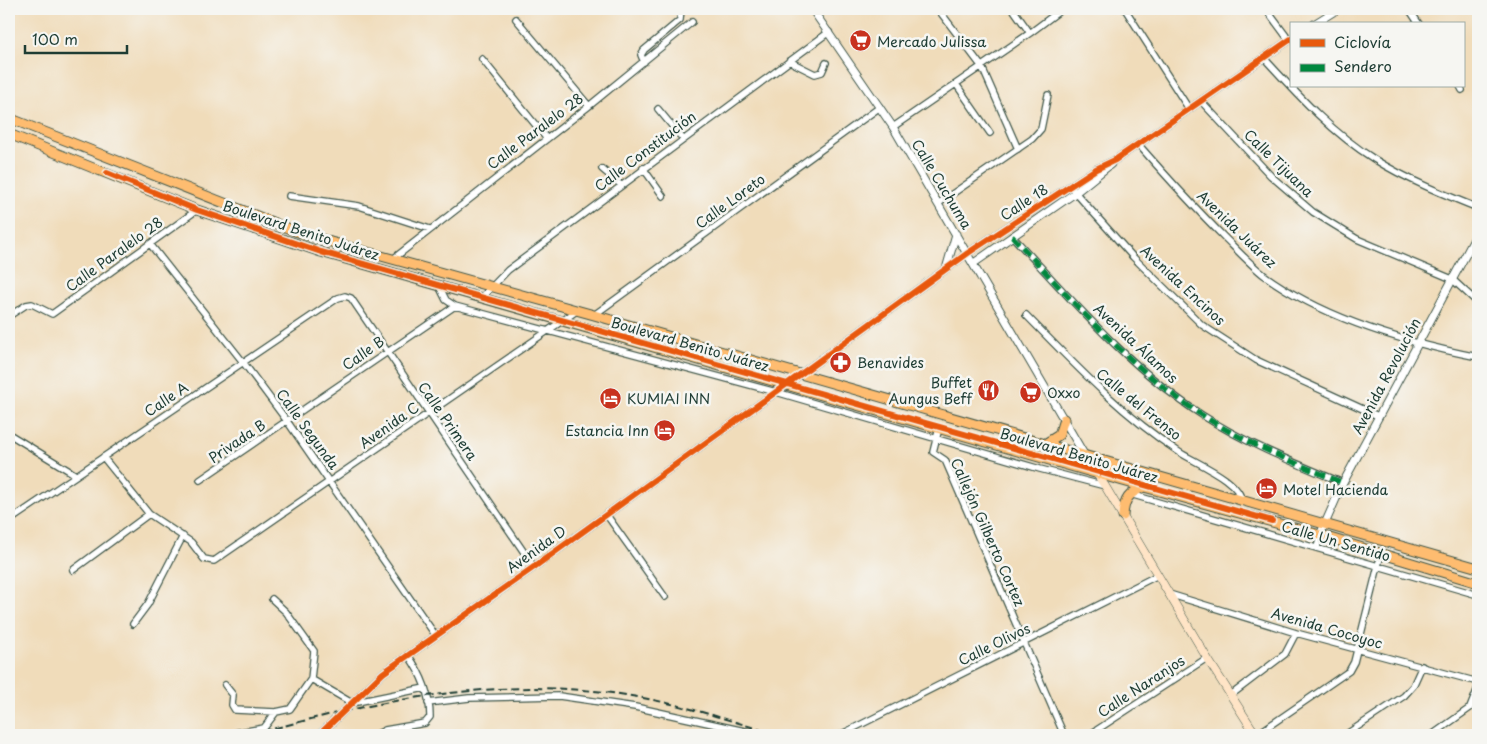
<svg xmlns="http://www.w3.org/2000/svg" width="1487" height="744" font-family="'Playpen Sans',sans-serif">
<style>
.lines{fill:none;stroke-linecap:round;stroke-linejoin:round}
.minor-casing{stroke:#3e5548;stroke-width:8}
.tertiary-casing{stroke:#3e5548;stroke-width:9}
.secondary-casing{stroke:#3e5548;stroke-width:9}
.primary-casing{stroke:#3e5548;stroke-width:11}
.minor{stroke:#fff;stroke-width:5.5}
.tertiary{stroke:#fff;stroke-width:7}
.secondary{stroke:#ffe4c6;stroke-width:8}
.primary{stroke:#febc70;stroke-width:9}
.rail{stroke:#1f3d34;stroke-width:2;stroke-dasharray:8 4;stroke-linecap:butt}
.quiet{stroke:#00873e;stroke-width:5;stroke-dasharray:10 5;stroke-linecap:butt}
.cycleway-casing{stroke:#f6f6f2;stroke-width:9}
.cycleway{stroke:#e8590c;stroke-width:6}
.labels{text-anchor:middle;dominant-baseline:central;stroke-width:5;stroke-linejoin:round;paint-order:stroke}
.poi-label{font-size:14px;fill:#1f3d34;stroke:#f6f6f2;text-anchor:start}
.street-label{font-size:14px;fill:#1f3d34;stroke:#f6f6f2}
</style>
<rect width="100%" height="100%" fill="#f6f6f2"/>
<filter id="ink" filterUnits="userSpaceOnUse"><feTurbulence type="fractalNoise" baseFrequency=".02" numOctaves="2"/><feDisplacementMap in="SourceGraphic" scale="10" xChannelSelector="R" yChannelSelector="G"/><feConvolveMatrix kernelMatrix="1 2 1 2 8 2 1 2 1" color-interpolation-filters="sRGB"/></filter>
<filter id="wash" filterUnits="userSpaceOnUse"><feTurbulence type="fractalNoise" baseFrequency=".0096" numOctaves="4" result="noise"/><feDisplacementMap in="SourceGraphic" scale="20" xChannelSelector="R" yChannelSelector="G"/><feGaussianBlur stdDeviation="1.12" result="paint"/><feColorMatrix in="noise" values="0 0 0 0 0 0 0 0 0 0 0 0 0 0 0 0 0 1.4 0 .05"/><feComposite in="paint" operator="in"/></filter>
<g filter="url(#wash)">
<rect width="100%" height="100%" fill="#f0dcba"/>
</g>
<g filter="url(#ink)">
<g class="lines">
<defs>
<path id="minor" d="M938,9l44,58 36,82
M1013,9l17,24
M1125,9l64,100
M1266,9l23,31
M1409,9l10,15
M516,19l73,87
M1264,58c34,37 67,74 110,101 32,20 69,35 104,49
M482,59l65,80
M789,61l26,13 7,-2 4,-9
M644,62l-3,-7 3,-5 36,-30 1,-11
M956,84l34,49
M1460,86l2,4
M1201,101l70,75 42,36 44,27 95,40 26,24
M658,109l25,30
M893,127l137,-94 32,-24
M1138,144c28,32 57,64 87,94 13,13 25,26 39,37 59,43 143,68 214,82
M643,168l20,28
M602,169l19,16
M1073,190l60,67 69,68 54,35 122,56
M289,196l70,10 71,23
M939,203l93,-64 9,-10 7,-34
M1012,236c59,63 117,132 190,179 43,28 93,48 141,68
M150,244l93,118 44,59 149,215
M393,259l196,-153 103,-84
M438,284l8,16 9,6 321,86 264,77 65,17
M482,297l26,-27 321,-238
M594,315l286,-208
M1026,315c48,49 95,99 153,137 17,11 61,28 63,50
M9,316l17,-11 6,-1 20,10 145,-104
M939,428l-6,24 12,8 119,275
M9,434l67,41
M103,457l46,57 42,28 13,17 10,2 364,-251
M200,480l255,-174
M1130,494l348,101
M606,514l59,83
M9,521l329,-223 7,-2 6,2 183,269
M1317,548l3,-13
M73,570l76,-56
M1169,594l127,39 182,49
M133,624l15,-20 35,-68
M311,679l41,24 73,-15
M225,685l8,10 -1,10 3,5 41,2 14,-3 21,-30 3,-28 -28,-39 -14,-13
M1231,695l54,-41 11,-21
M428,703l41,-5 90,-2 76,11 128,28
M223,735l41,-7 12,-16
M375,735l10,-5 40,-7 5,-6c0,-22 -9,-44 -22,-62
M840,735l318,-160
M1089,735l118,-77
M1244,735l9,-6
M1256,735l93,-64 5,-9 27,-108
M1345,735l59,-39 9,-10 9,-20
M1432,735l38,-27 8,-20"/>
<path id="tertiary" d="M812,9l81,118 192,329
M1314,24l24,-15
M974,263l101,-70 36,-29
M946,269l10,-35
M1320,535l23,-52 135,-251
M319,735l64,-62 151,-106 434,-314 128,-84 19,-9 176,-121"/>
<path id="secondary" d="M1085,456l20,30 102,172 49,77"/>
<path id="primary" d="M9,118l286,113 36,11 263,73 884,253
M9,134l188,76 124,42 823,235 176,48 158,48
M1043,445l16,-10 5,-16
M1100,474l6,-5 18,5
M1123,516c1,-17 6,-23 21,-29"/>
</defs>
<use href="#minor" class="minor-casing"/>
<use href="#tertiary" class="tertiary-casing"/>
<use href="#secondary" class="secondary-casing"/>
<use href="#primary" class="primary-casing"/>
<use href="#minor" class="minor"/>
<use href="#tertiary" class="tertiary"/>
<use href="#secondary" class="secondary"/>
<use href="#primary" class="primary"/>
<path class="rail" d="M251,735c127,-36 260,-62 392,-37 45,8 91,24 135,37"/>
<path class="quiet" d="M1012,236c59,63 117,132 190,179 43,28 93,48 141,68"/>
<defs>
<path id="cycleway" d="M107,173l90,37 124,42 951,269
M319,735l64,-62 151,-106 434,-314 128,-84 19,-9 176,-121"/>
</defs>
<use href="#cycleway" class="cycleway-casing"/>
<use href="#cycleway" class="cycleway"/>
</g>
</g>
<defs>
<symbol id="supermarket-disc" viewBox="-11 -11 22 22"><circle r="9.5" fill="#c8321e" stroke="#f6f6f2"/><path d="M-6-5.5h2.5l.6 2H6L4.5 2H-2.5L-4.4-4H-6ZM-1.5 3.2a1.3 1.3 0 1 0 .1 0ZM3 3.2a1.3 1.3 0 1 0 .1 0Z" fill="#fff"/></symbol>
<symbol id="pharmacy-disc" viewBox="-11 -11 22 22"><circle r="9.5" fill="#c8321e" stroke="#f6f6f2"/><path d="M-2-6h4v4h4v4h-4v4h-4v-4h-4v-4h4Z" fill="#fff"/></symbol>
<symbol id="restaurant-disc" viewBox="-11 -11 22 22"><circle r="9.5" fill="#c8321e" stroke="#f6f6f2"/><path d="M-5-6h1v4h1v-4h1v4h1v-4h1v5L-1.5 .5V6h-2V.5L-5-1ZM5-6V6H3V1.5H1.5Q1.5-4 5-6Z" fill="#fff"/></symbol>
<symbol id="hotel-disc" viewBox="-11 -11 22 22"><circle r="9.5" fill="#c8321e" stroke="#f6f6f2"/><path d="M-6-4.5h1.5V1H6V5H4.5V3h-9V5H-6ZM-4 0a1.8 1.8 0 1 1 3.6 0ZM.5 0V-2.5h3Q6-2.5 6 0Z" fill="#fff"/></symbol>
</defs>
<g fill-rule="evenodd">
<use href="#supermarket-disc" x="848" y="28" width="25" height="25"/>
<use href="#pharmacy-disc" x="828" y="350" width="25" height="25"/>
<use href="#restaurant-disc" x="976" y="378" width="25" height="25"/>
<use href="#supermarket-disc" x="1018" y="380" width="25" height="25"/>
<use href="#hotel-disc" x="598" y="386" width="25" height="25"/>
<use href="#hotel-disc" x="652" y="418" width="25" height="25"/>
<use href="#hotel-disc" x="1254" y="476" width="25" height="25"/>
</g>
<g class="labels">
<g class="poi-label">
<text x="877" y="41">Mercado Julissa</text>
<text x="857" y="362">Benavides</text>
<text x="972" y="382" text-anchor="end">Buffet<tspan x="972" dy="16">Aungus Beff</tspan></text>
<text x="1047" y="392">Oxxo</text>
<text x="627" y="398">KUMIAI INN</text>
<text x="649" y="430" text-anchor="end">Estancia Inn</text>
<text x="1283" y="489">Motel Hacienda</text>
</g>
<g class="street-label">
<text transform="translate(535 131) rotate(-37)">Calle Paralelo 28</text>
<text transform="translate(645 151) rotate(-37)">Calle Constitución</text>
<text transform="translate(1279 163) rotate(44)">Calle Tijuana</text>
<text transform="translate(942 184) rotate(59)">Calle Cuchuma</text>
<text transform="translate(730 201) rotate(-36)">Calle Loreto</text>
<text transform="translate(1024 202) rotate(-33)">Calle 18</text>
<text transform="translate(1237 229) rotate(44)">Avenida Juárez</text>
<text transform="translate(301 230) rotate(18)">Boulevard Benito Juárez</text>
<text transform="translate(114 254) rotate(-36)">Calle Paralelo 28</text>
<text transform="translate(1183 285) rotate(43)">Avenida Encinos</text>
<text transform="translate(1136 343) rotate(43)">Avenida Álamos</text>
<text transform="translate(690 344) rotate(16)">Boulevard Benito Juárez</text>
<text transform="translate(363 353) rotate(-35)">Calle B</text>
<text transform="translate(1386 376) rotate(-62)">Avenida Revolución</text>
<text transform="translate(166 399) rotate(-34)">Calle A</text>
<text transform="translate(1139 404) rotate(39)">Calle del Frenso</text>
<text transform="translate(448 421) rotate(55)">Calle Primera</text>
<text transform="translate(389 425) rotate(-35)">Avenida C</text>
<text transform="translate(308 429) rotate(54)">Calle Segunda</text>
<text transform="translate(237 441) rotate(-34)">Privada B</text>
<text transform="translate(1079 455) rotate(16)">Boulevard Benito Juárez</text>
<text transform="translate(988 532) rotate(66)">Callejón Gilberto Cortez</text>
<text transform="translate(1336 541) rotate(16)">Calle Un Sentido</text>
<text transform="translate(536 549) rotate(-36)">Avenida D</text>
<text transform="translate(1327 628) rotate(16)">Avenida Cocoyoc</text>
<text transform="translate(994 644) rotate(-26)">Calle Olivos</text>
<text transform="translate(1141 686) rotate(-33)">Calle Naranjos</text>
</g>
</g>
<rect width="1487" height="744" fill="none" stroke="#f6f6f2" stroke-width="30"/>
<rect x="1290" y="22" width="175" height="65" fill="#f6f6f2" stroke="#a0aca6"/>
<rect x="1300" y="39" width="25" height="8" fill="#e8590c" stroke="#a0aca6"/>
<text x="1334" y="48" font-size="15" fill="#1f3d34">Ciclovía</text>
<rect x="1300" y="64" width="25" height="8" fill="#00873e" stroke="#a0aca6"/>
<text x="1334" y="72" font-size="15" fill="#1f3d34">Sendero</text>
<path d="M25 45v8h102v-8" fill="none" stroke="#1f3d34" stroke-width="2.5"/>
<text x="32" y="45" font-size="15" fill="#1f3d34" stroke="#f6f6f2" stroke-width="4" paint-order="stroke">100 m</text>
</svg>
